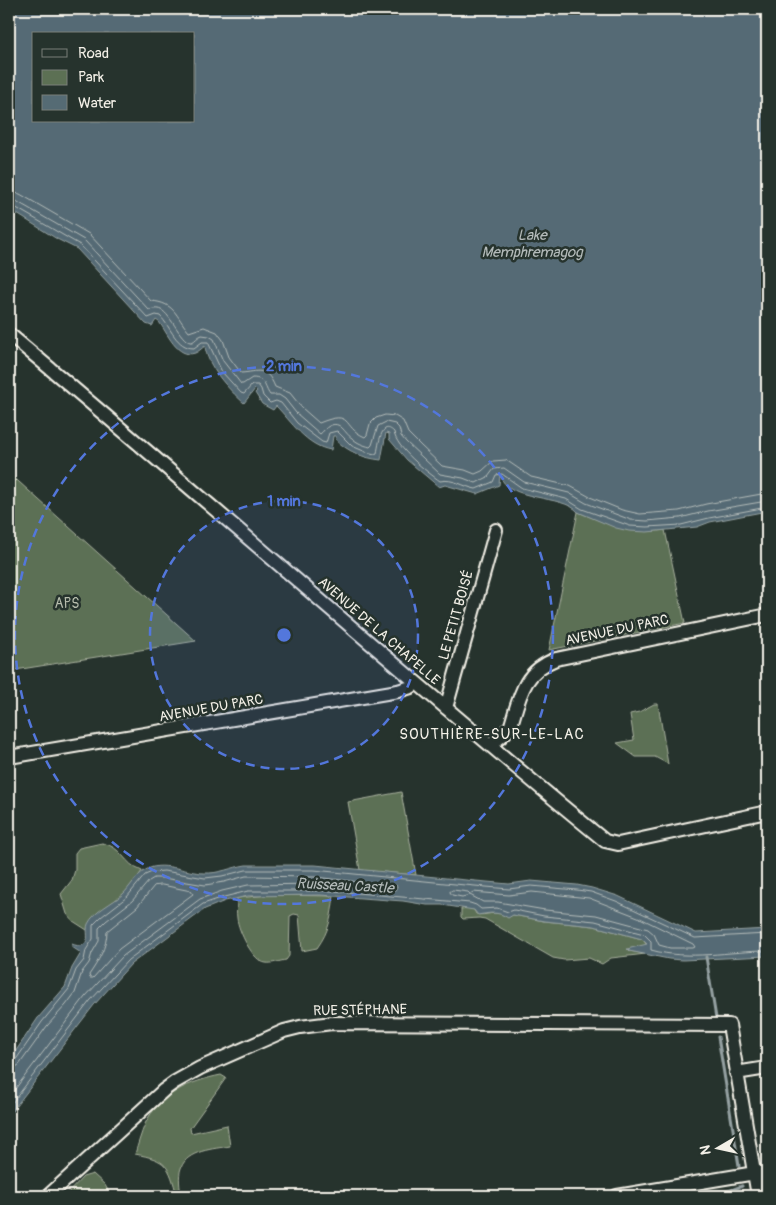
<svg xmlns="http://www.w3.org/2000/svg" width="776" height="1205" font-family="Pangolin,sans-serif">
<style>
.green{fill:#5c7054;stroke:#a8b09e}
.water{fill:#556b74;stroke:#95a1a2;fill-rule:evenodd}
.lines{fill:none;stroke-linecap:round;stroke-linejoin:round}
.shore{stroke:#b4bbba;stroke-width:1}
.stream{stroke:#95a1a2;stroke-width:3}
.minor-casing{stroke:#f4f1e8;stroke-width:16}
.minor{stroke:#26332d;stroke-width:12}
.ring{fill:none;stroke:#5377dc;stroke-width:2.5;stroke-dasharray:9 6}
.labels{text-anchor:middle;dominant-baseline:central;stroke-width:5;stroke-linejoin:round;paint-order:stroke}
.park-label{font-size:14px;fill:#b7bdad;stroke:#26332d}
.street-label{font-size:14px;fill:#f4f1e8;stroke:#26332d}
.water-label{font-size:15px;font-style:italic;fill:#b4bbba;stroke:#26332d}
.neighbourhood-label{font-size:15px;letter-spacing:1px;fill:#f4f1e8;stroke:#26332d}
.centre{fill:#5377dc;stroke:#26332d;stroke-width:2.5}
.ring-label{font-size:15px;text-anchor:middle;font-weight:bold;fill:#5377dc;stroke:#26332d;stroke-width:5;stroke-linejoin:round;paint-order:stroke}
</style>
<rect width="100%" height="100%" fill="#26332d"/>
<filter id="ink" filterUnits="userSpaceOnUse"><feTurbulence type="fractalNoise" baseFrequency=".02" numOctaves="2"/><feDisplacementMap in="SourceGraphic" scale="10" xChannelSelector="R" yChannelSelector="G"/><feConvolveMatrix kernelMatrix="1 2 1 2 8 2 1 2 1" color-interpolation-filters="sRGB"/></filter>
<g filter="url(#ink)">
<path class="green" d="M9,473l187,168 -187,30z
M578,512c27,11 56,23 87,18l20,93 -136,27z
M654,704h4l10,60 -13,-7h-19l-19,-14 17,-3 -4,-26 9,-2z
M401,792l15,83 -56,-5 -12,-68z
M102,843c21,4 21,21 40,28 -6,8 -11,16 -18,22 -12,12 -33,20 -37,37l-14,-9 -6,-7 -6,-20 11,-14 3,-10v-17l4,-5z
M269,895l65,1c-3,21 -4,34 -17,52l-15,3 -3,-36 -5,-1 -4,2 -1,40 -3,4c-7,1 -14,4 -20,3 -13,-1 -28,-33 -29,-45 -1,-6 0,-13 0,-20z
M469,908l5,2 2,4c10,3 20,-5 29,2l8,-1 31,6 50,5 48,13 5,6 -18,6 17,3 -35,4 -9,6 -13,-6 -25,2 -11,-2 -68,-39 -6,-1 -16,1 -2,-2v-8z
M221,1075l5,3 -36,50 1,5 36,-8 3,21c-16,3 -43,4 -49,22 -3,8 -1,20 0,28h-4c-8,-31 -10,-36 -42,-42 3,-10 6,-20 10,-30 14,-30 46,-43 76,-49z
M93,1174l12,11 6,11h-46l18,-19z"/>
<path class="water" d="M9,9h758v502l-57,11 -13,5 -50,5 -18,-1 -13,-3 -38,-16c-15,-18 -71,-10 -78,-37l-1,10 -22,9 -32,-9 -6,2 -32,-27 -18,-21v-5l-3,-1 -5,27c-18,-2 -32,-8 -45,-20v-4h-3l-2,14c-25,-4 -40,-29 -55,-44l-3,4 -11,-6 -7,-11 2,-2 -2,-2 -11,14c-16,-14 -37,-37 -39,-57 -3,2 -7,6 -10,7 -18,6 -28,-21 -36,-31l-3,-2 -4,6 -6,-2 -69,-75 -20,-10 -48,-30zM34,34h160v87h-160z
M246,865h69l161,16 33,3 22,-3 46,4 15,3 26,8 78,37 71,-4v27l-84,4 -14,-1 -40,-8 -2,-2 20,-5 -5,-5 -48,-13 -50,-5 -31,-6 -5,3c-10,-7 -19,-5 -30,-3l-4,-5 -32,-5h-15l-24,-4 -83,-6 -72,1 -23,5 -20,8 -74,55 -37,41 -85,110v-54l29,-43 27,-31 7,-19 9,-15 -9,-6v-3c3,1 8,3 11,1 8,-5 2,-14 5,-21 6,-13 25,-21 35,-30 7,-7 13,-18 21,-23 17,-12 42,2 60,2 15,1 28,-6 42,-8z"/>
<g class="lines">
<path class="shore" d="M9,192l11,2 69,40 62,67c24,2 24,14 38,31l15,-5 13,5 6,8 6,17 12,16c17,-1 25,-8 34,14l15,6 12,15 17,15c35,-14 22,4 46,14l2,-2 3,-11 6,-6 9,-3 10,1 8,5 5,12 13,13 21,20 23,4 10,4 7,-3 11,-10 13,-1 25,17 39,9 20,11 32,13 18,4 39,-3 27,-7 61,-11
M9,199l7,2 68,39 65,70c4,-1 8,-2 12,0 10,4 21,34 31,32 3,-1 6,-6 10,-7l7,1 5,3 9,22 18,23h2l9,-6c14,0 12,9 18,17h9l6,4 11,14 24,21c3,-2 5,-6 9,-8 12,-6 15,7 23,12 5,5 11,7 18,9l2,-2 6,-19 8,-4 9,2 4,4 2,8 5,6 34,32 23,4 13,5 12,-6 6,-8 10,-1 20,14 45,11 17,10 45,17 16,1 33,-3 28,-7 59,-10
M9,205l4,1 67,39 68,73 8,-3 4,1c11,11 16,32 34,32l8,-6h6l14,30 19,21 3,1 8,-9h6l3,4 2,7 7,7 6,-2 5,2 16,20 25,19 4,1 3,-10 8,-2 15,15 14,6 9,2 2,-1c2,-9 4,-34 17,-21 2,16 33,40 46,49 13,-3 24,6 36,8l17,-7 3,-7 6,-1 20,14 44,11 16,10 48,17 17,1 34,-2 28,-7 58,-11
M162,885l29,6 2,3 -74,55 -26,29h-3l-1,-3c9,-13 18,-28 18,-44l30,-24 17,-21z
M453,890l15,2 2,2 3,-2 36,3 23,-3 57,6 49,19 55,27 2,3 -2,1h-23l-11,-3 -5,-11 -6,-5 -52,-14 -51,-5 -47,-8h-15l-13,-7 -8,2 -10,-2 -2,-3z
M9,1063l6,-2 27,-39 27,-33 7,-19 8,-10 2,-10 7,-11v-14l8,-8 26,-20 18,-22 7,-3 12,-1 41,7 17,-2 24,-6h68l161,16 34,3 22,-3 46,4 14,2 25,9 79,37 72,-4
M9,1069l5,-1 5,-3 28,-39 19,-21 9,-12 7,-21 7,-9 3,-10 7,-12v-13l7,-7 26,-20 17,-20 5,-3h9l42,7 19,-3 22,-6 68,1 83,9 -2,4 -75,-6 -72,1 -26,6 -22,8 -77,57 -38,41 -76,100
M9,1107l81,-106 38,-41 75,-56 21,-7 24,-6h86l136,12 6,2 5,4 16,-1 11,4 6,-2 30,6 51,5 49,13 7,7v9c38,11 78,1 116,1"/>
<path class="stream" d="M706,957l10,61
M718,1037l21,129
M696,1196l30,-4 16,-6"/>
<defs>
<path id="minor" d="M9,334c200,167 394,342 596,507l13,3 149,-32
M446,708l50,-178
M490,744c9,-4 15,-10 21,-19 9,-30 13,-54 45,-66l211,-44
M9,757l389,-66 13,-4 5,-4
M736,1073l31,-5
M48,1196l116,-106 11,-8 25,-14 84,-37 16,-4 32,-4 397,2 29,171
M617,1196l150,-25"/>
</defs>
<use href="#minor" class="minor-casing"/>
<use href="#minor" class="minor"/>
</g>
</g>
<circle cx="284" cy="635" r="134" fill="#5377dc" fill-opacity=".12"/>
<g class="ring">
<circle cx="284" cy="635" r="134"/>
<circle cx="284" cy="635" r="269"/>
</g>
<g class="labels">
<g class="park-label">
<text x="67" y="603">APS</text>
</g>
<g class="street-label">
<text transform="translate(456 615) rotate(-74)">LE PETIT BOISÉ</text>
<text transform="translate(617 630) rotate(-12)">AVENUE DU PARC</text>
<text transform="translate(379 631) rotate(41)">AVENUE DE LA CHAPELLE</text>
<text transform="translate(211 708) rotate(-10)">AVENUE DU PARC</text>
<text transform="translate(360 1010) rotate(-1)">RUE STÉPHANE</text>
</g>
<g class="water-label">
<text x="532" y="235">Lake<tspan x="532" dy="17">Memphremagog</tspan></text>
<text transform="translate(345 886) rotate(3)">Ruisseau Castle</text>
</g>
<g class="neighbourhood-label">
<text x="492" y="734">SOUTHIÈRE-SUR-LE-LAC</text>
</g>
</g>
<circle cx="284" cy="635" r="8" class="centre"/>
<g class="ring-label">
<text x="284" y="371">2 min</text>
<text x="284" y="506">1 min</text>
</g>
<rect width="776" height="1205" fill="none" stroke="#26332d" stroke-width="30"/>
<rect x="15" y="15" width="746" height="1175" fill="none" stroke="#f4f1e8" stroke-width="2" filter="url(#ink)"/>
<rect x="32" y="32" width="162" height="90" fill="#26332d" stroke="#787f78"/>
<rect x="42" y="49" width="25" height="8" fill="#26332d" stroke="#787f78"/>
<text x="78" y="58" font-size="15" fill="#f4f1e8">Road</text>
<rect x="42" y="70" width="25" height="15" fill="#5c7054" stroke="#787f78"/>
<text x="78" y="82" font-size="15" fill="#f4f1e8">Park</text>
<rect x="42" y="95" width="25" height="15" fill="#556b74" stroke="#787f78"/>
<text x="78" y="108" font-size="15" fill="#f4f1e8">Water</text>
<g transform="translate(718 1148) rotate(261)" stroke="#26332d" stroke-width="4" paint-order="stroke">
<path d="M0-4L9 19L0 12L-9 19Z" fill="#f4f1e8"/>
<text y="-8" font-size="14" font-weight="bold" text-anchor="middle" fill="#f4f1e8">N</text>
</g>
</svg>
